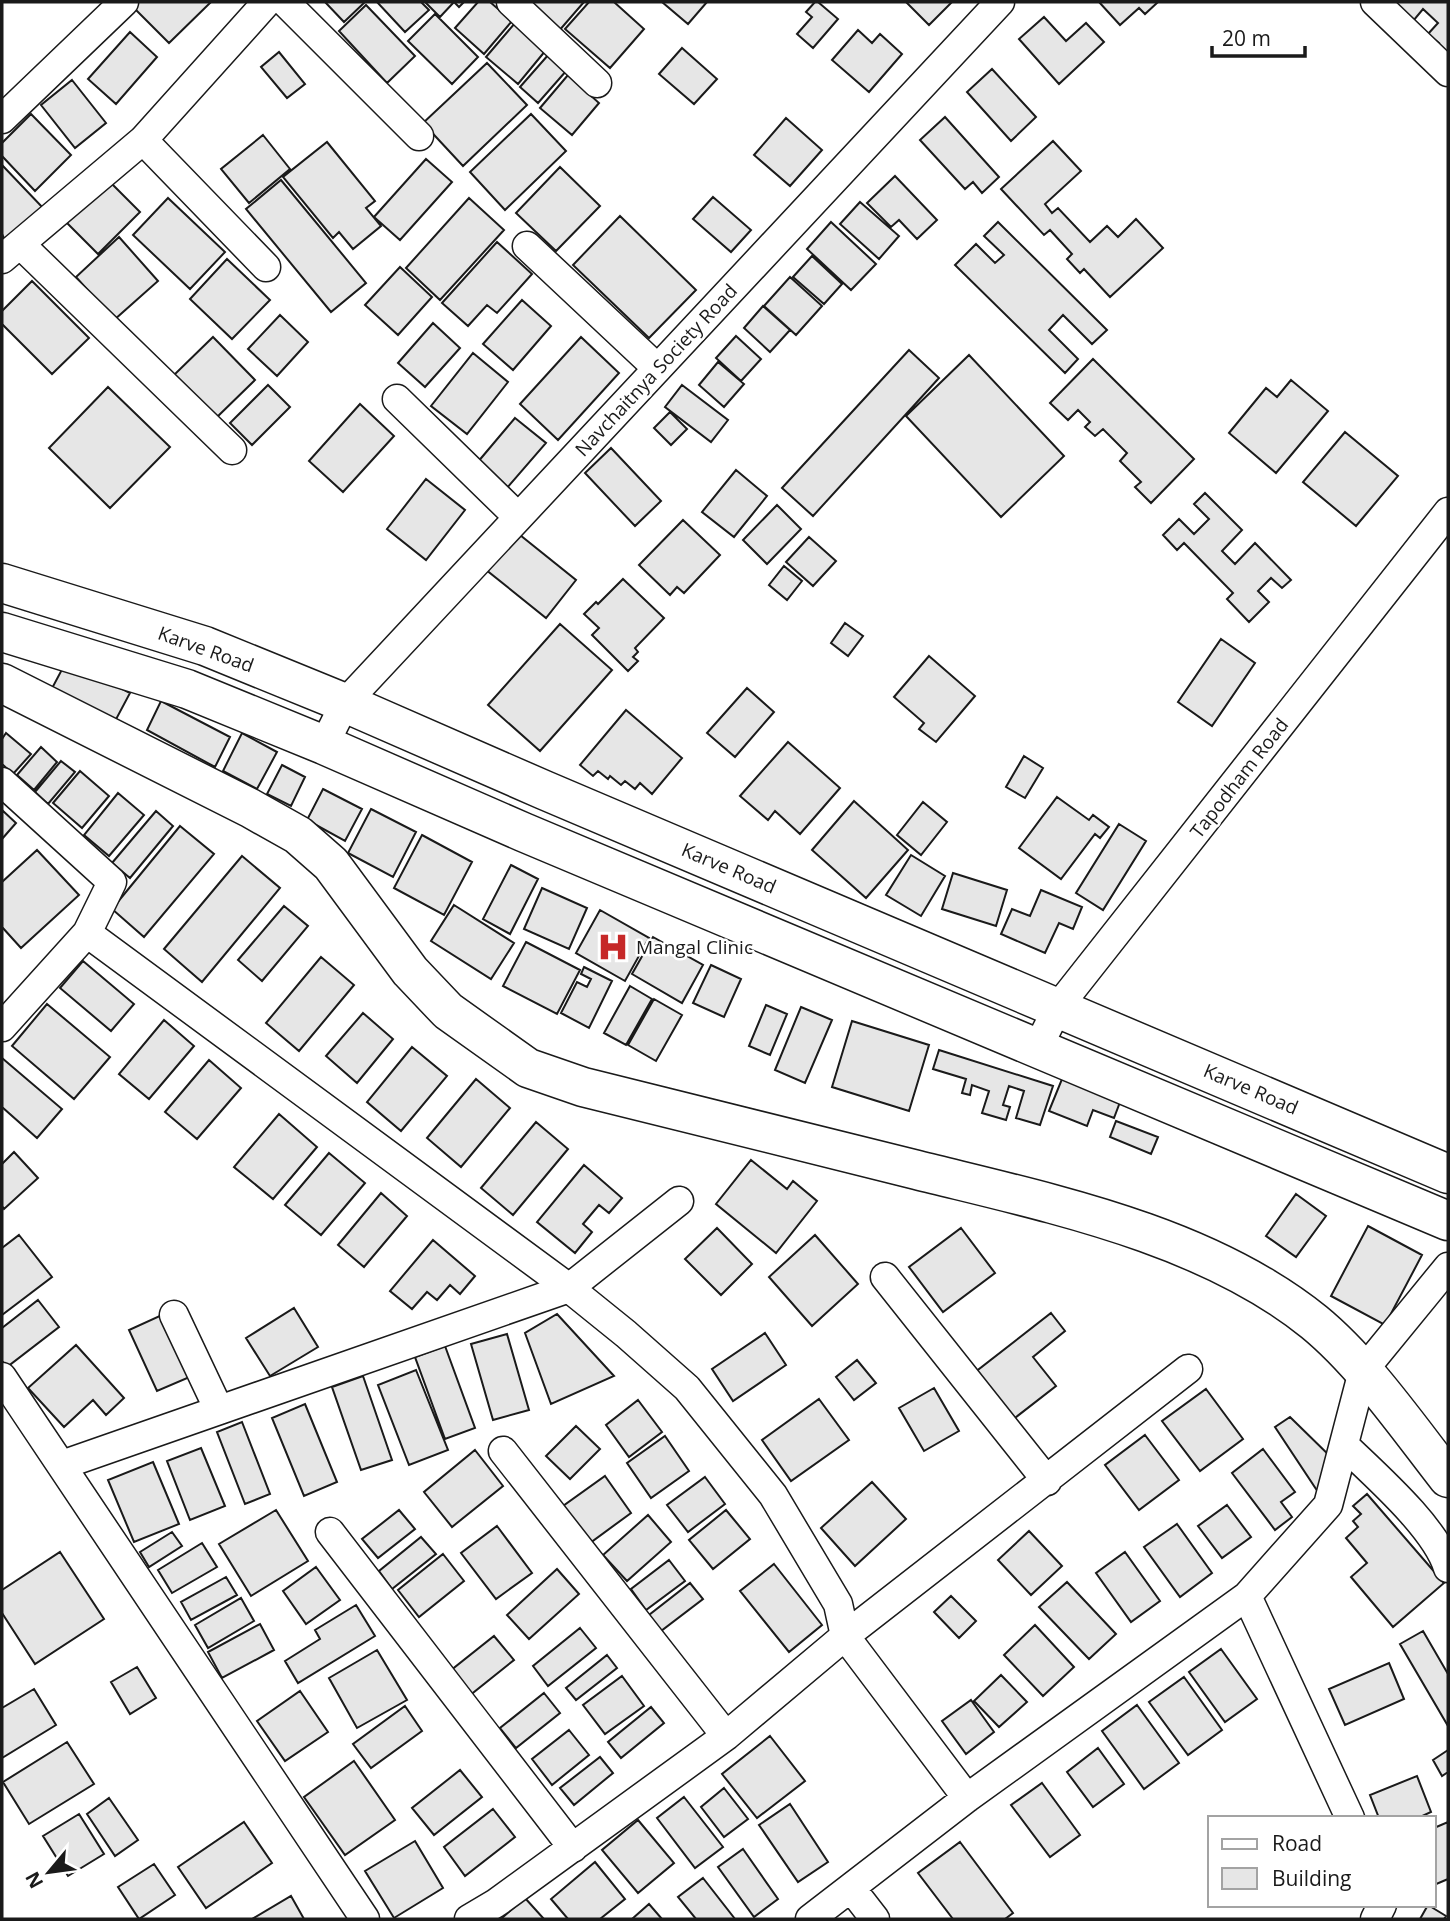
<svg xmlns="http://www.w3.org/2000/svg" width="1450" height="1921" font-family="'Open Sans',sans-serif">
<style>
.building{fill:#e6e6e6;stroke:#1a1a1a;stroke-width:2}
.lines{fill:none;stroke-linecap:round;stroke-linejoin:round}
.street-casing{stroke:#1a1a1a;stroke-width:31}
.secondary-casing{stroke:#1a1a1a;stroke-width:41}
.primary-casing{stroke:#1a1a1a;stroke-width:41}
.street{stroke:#fff;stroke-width:28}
.secondary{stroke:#fff;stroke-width:38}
.primary{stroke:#fff;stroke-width:38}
.labels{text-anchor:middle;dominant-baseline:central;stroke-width:5;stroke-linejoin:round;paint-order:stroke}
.street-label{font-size:19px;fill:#1a1a1a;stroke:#fff}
.poi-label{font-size:19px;fill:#1a1a1a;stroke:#fff;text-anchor:start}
</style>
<rect width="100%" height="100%" fill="#fff"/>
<path class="building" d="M138,2h73l-42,41 -36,-36z
M325,2h40l-21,20z
M377,2h44l8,8 -24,22z
M425,2h39l-5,5 -5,-5 -14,15z
M478,2h12l22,19 -28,33 -29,-26z
M524,2h60l-26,30z
M589,2h25l30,27 -34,39 -45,-39z
M662,2h45l-19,22z
M815,2h3l20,17 -25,29 -16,-14 15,-17 -6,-5z
M906,2h46l-23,23z
M1099,2h59l-13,12 -6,-6 -19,17z
M1385,2h63v59l-14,-13 5,-5 -11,-9 10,-11 -15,-14 -9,11z
M366,5l49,51 -28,27 -48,-52z
M435,14l43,43 -26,27 -44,-43z
M1044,17l22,24 20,-18 18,19 -45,42 -40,-45z
M515,23l31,27 -28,34 -32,-27z
M858,30l14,13 8,-9 22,20 -33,38 -37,-32z
M130,32l27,25 -41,47 -28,-25z
M682,48l35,31 -23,25 -35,-30z
M279,52l26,32 -18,14 -26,-31z
M549,54l18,16 -29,33 -18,-16z
M487,63l40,42 -64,61 -40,-43z
M992,69l44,48 -25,24 -44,-49z
M568,75l31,28 -27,32 -32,-27z
M72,80l34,43 -31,25 -34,-43z
M31,114l40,41 -36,36 -33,-35v-13z
M531,114l35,37 -61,59 -35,-38z
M945,117l54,60 -17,16 -9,-11 -8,7 -45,-49z
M786,118l36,32 -32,36 -36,-31z
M263,135l27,34 -41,34 -28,-34z
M1053,141l28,30 -36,33 7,9 6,-5 32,34 17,-16 11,11 18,-18 27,29 -53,49 -26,-28 -4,4 -13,-14 5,-5 -22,-24 -6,5 -43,-46z
M327,142l48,59 -9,7 15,18 -28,23 -14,-17 -6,6 -50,-61z
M426,159l26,23 -52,58 -26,-23z
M2,165l42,44 -37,36 -5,-11z
M560,167l40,39 -44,45 -40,-38z
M895,176l42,44 -20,19 -18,-19 -8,7 -24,-24z
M105,177l35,35 -42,42 -35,-35z
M281,180l85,103 -35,29 -85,-103z
M713,197l38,33 -20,22 -38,-33z
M168,198l57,54 -35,37 -57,-54z
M469,198l35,32 -64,70 -34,-32z
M860,202l39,34 -20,23 -39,-35z
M620,216l76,74 -47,48 -76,-73z
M831,222l45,42 -25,26 -44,-41z
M998,222l109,108 -15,14 -29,-29 -14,15 29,29 -13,14 -110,-108 21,-21 19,19 9,-8 -20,-19z
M119,237l39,44 -44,39 -38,-43z
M497,242l35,32 -35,39 -10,-8 -19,21 -26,-23z
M812,256l30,28 -18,20 -31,-27z
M227,259l43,41 -38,39 -42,-40z
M400,267l32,30 -34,38 -33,-30z
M790,277l32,29 -26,29 -32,-29z
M32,281l57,57 -37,36 -50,-50v-13z
M522,300l29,26 -38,44 -30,-26z
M763,306l27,24 -20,22 -26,-24z
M280,315l28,27 -31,34 -29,-27z
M433,323l27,25 -35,39 -27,-24z
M736,336l25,23 -20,22 -25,-23z
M213,337l42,43 -40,39 -41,-44z
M581,337l38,36 -61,67 -38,-36z
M909,350l30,28 -126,138 -31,-28z
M473,353l35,29 -41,52 -36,-28z
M969,355l95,101 -63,61 -95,-101z
M1093,359l101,100 -43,44 -16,-16 6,-5 -21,-21 7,-8 -24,-24 -8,7 -10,-9 5,-5 -12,-12 -10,10 -18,-17z
M718,362l26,22 -20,23 -25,-22z
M1291,380l37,31 -52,62 -47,-40 37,-45 11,9z
M268,385l22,22 -38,38 -22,-22z
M682,385l46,35 -17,22 -46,-35z
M108,387l62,60 -60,61 -61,-60z
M360,404l34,32 -51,56 -34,-31z
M670,412l17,17 -16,16 -17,-17z
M515,418l31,25 -39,45 -30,-25z
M1345,432l53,44 -42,50 -53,-44z
M611,448l50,53 -26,25 -50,-53z
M736,470l31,26 -33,41 -32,-25z
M426,479l39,31 -39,50 -39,-31z
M1205,493l37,37 -20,21 13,13 20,-21 36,37 -9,8 -11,-10 -13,13 11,11 -20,20 -22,-23 6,-6 -49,-50 -7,7 -14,-15 16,-16 15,15 15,-15 -15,-15z
M777,505l24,24 -34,35 -24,-24z
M683,520l37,35 -36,38 -7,-6 -7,8 -31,-30z
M515,531l61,49 -30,38 -61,-49z
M809,537l27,24 -23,25 -27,-24z
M784,566l18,15 -15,19 -18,-15z
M623,579l41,39 -29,30 3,4 -5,5 5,4 -10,10 -36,-36 7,-7 -15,-14 12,-12 2,2z
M845,623l18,13 -15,20 -17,-13z
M560,624l52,46 -72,81 -52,-46z
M1221,639l34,24 -43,63 -34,-24z
M929,656l46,40 -39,46 -17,-13 5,-6 -30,-26z
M67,660l63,33 -17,32 -63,-33z
M747,688l27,24 -39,45 -28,-24z
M161,701l69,36 -15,30 -68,-37z
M626,710l56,48 -30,36 -12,-11 -5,6 -10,-8 -4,4 -11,-9 -2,3 -10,-8 -5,5 -13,-11z
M6,733l25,21 -18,20 -11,-10v-25z
M242,733l35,19 -20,37 -34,-18z
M788,742l52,46 -40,46 -25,-23 -7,9 -28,-24z
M41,747l16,15 -23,28 -17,-15z
M1024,756l19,12 -18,30 -19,-11z
M61,761l14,11 -27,32 -13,-12z
M282,765l23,12 -14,29 -24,-12z
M80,771l29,25 -27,32 -29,-25z
M323,789l39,20 -17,32 -38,-21z
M118,793l26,22 -35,41 -25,-21z
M1057,797l32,23 4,-5 16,12 -9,11 -5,-4 -34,45 -42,-31z
M854,801l54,49 -42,48 -54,-48z
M923,802l24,20 -26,33 -24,-20z
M371,809l45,23 -23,45 -45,-24z
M2,810l14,13 -14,16z
M156,811l17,15 -43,52 -18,-15z
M1119,824l27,17 -43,69 -27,-17z
M180,826l34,28 -70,83 -32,-28z
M422,835l50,27 -28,53 -50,-27z
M37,850l42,45 -58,53 -19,-21v-45z
M911,855l34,21 -24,40 -35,-21z
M242,856l38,32 -78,94 -38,-33z
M511,865l27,14 -28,55 -27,-15z
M953,873l54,17 -11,36 -54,-17z
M542,888l45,20 -18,41 -45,-20z
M1041,890l41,17 -9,22 -14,-6 -14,30 -44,-19 11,-25 18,7z
M454,905l60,38 -23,36 -60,-38z
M284,906l24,20 -46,55 -24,-21z
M600,910l49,28 -24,43 -49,-28z
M653,937l50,28 -21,38 -50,-29z
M526,942l54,28 -23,44 -54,-28z
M321,957l33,28 -55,66 -33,-28z
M83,961l51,43 -23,27 -51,-43z
M711,965l30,14 -17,38 -31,-14z
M584,967l28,14 -23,47 -28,-15 16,-31 10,5 4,-8 -10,-5z
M630,986l22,13 -26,46 -22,-12z
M654,999l28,16 -26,46 -28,-16z
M47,1004l63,53 -36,42 -62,-53z
M766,1005l21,9 -17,41 -21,-9z
M801,1007l31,13 -27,63 -30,-13z
M363,1013l30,26 -36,44 -31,-27z
M164,1020l30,26 -45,53 -30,-25z
M852,1021l77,24 -20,66 -77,-24z
M412,1047l35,29 -46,55 -34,-29z
M939,1050l114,36 -13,39 -24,-7 8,-27 -15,-5 -6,19 7,2 -4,13 -24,-7 7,-22 -17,-6 -2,10 -8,-2 4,-14 -33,-10z
M2,1058l60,51 -25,29 -35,-31z
M209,1060l32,28 -44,51 -32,-27z
M476,1079l34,29 -49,59 -34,-29z
M1062,1079l58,23 -6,16 -21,-8 -6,16 -38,-15z
M279,1114l38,33 -44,52 -39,-32z
M1116,1121l42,16 -7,17 -41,-17z
M536,1122l32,27 -55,66 -32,-27z
M14,1152l24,26 -34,31 -2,-3v-42z
M329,1153l36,30 -44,52 -36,-30z
M751,1160l36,29 6,-8 24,20 -41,52 -60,-49z
M584,1165l38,33 -13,15 -10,-8 -16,19 9,8 -17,21 -38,-31z
M381,1193l26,23 -43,51 -26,-22z
M1296,1194l30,22 -30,41 -30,-21z
M1368,1226l54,29 -37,70 -54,-29z
M717,1228l35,36 -31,31 -36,-36z
M961,1228l34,45 -52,39 -34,-45z
M19,1235l33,42 -50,38v-67z
M815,1235l43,49 -46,42 -43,-49z
M433,1240l42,36 -15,18 -10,-9 -13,15 -10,-8 -15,17 -22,-18z
M38,1300l21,27 -52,40 -5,-6v-33z
M294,1308l24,39 -48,29 -24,-38z
M1051,1313l14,18 -32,26 23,29 -45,35 -37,-48z
M164,1314l28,62 -35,15 -28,-61z
M557,1314l57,62 -63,28 -26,-71z
M765,1333l21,32 -53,36 -21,-32z
M507,1334l22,76 -36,10 -22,-76z
M76,1345l48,53 -18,17 -13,-15 -29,27 -36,-39z
M445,1346l30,82 -30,11 -30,-82z
M857,1360l19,23 -22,17 -18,-23z
M416,1370l32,80 -39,15 -31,-80z
M363,1376l29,84 -31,10 -29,-83z
M934,1388l25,43 -35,20 -25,-43z
M1206,1389l37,50 -43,32 -38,-50z
M819,1399l30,41 -58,41 -29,-41z
M638,1400l24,32 -33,25 -23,-32z
M305,1404l32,78 -33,14 -32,-78z
M1290,1417l45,44 -13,37 -47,-71z
M242,1422l28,72 -25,10 -28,-72z
M576,1426l24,23 -30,30 -24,-23z
M1145,1435l34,45 -40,30 -34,-45z
M665,1436l24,35 -38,27 -24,-35z
M201,1448l24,58 -35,14 -23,-59z
M1263,1449l32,43 -14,10 11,15 -17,13 -43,-57z
M475,1450l28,36 -51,41 -28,-35z
M153,1462l26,62 -45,18 -26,-62z
M605,1476l26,37 -41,30 -27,-37z
M705,1477l20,27 -37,28 -21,-27z
M872,1482l34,37 -51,47 -34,-38z
M1367,1494l77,89 -51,44 -42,-50 16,-14 -21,-25 12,-11 -5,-6 8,-7 -8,-8z
M1227,1505l24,32 -29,21 -24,-32z
M276,1510l32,51 -57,35 -32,-52z
M399,1510l16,19 -37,29 -16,-19z
M726,1510l24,29 -37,30 -24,-29z
M648,1515l23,27 -44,39 -24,-26z
M1177,1524l35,49 -32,24 -36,-50z
M497,1526l35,47 -36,26 -35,-46z
M1029,1531l33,35 -31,29 -33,-35z
M172,1532l10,14 -33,21 -9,-15z
M421,1537l15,17 -44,35 -13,-18z
M202,1543l15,24 -45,26 -14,-23z
M60,1552l44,67 -69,45 -33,-51v-23z
M1125,1552l35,49 -29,21 -35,-49z
M443,1554l21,27 -45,36 -21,-27z
M669,1560l16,21 -39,29 -15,-21z
M774,1564l48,61 -33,27 -49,-61z
M316,1567l24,33 -34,24 -23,-33z
M557,1569l22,25 -50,45 -22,-24z
M226,1577l11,18 -46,25 -10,-18z
M1067,1582l49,52 -27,25 -50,-52z
M690,1583l13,16 -42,32 -12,-16z
M951,1596l25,25 -17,17 -25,-26z
M241,1598l13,23 -46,27 -13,-23z
M356,1605l19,31 -77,47 -13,-22 35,-22 -5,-9z
M260,1624l14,26 -52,28 -14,-26z
M1035,1625l39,42 -31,29 -39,-41z
M580,1628l16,20 -48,38 -15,-20z
M1423,1631l25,43v52l-48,-82z
M494,1636l20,24 -45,36 -19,-25z
M1221,1649l36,50 -32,23 -36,-50z
M377,1650l30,50 -50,28 -28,-50z
M607,1655l10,13 -41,32 -10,-12z
M1389,1663l15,36 -59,26 -16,-36z
M137,1667l19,31 -26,16 -19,-32z
M1001,1675l26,27 -28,25 -25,-26z
M622,1676l22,30 -39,28 -22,-29z
M1184,1677l38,53 -34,25 -39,-53z
M34,1689l22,36 -54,33v-50z
M300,1691l28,41 -43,29 -28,-40z
M544,1693l16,20 -44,35 -16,-20z
M971,1700l23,32 -28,22 -24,-33z
M1137,1705l42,58 -35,26 -42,-58z
M405,1706l17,25 -51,37 -18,-24z
M651,1707l13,16 -43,35 -13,-16z
M569,1730l20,25 -37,30 -20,-26z
M770,1736l35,45 -48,37 -35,-44z
M67,1742l27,42 -65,40 -26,-42z
M1098,1748l26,36 -31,23 -26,-35z
M1448,1750v22l-6,4 -9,-16z
M600,1757l13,16 -39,32 -14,-17z
M354,1761l41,59 -50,35 -41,-58z
M460,1770l22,27 -48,38 -22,-27z
M1417,1776l14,36 -13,6h-39l-9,-23z
M1042,1783l38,52 -30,22 -39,-52z
M724,1788l24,31 -24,18 -23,-30z
M684,1797l39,50 -28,21 -38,-50z
M109,1798l29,42 -23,16 -28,-42z
M790,1804l38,58 -30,20 -39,-57z
M493,1809l22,28 -50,39 -21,-29z
M79,1814l25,40 -36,22 -25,-40z
M638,1820l36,43 -36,30 -36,-43z
M244,1822l28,41 -66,45 -28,-41z
M1448,1822v57l-14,6v-57z
M415,1841l28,47 -49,30 -29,-47z
M960,1842l53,71 -8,6h-52l-35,-46z
M743,1849l35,50 -24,18 -36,-50z
M595,1862l30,37 -25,20h-32l-17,-20z
M154,1864l21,31 -36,24 -21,-32z
M703,1878l32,41h-39l-18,-22z
M291,1896l13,23h-52z
M525,1898l19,21h-41l-1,-1z
M649,1904l13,15h-30z
M1428,1905l18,11 -2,3h-24z"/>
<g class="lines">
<defs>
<path id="street" d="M285,2l134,134
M511,2l86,81
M1375,2l73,70
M2,119l122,-117
M143,140l123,127
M20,244l212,206
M527,246l130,122
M2,259l141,-119 124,-138
M397,399l121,118
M324,745l21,-42 655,-701
M2,782l110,100 -25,51 -85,94
M87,933l482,355 57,46 61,54 86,107 65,109 7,32 122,162
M1037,1049l21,-42 390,-495
M885,1277l162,204
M174,1315l45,95
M2,1377l363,542
M1344,1445c31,30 92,83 104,123
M503,1451l223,285
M62,1465l507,-177 110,-87
M330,1532l243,316
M1247,1596l103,222
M851,1888l24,31
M469,1919l27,-16 230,-167 119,-100 343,-267
M810,1919l157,-121 280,-202 81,-91 35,-134 85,-104
M1375,1919l7,-14"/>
<path id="secondary" d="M2,683l248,125 48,27 33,29 79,107 38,40 80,57 55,19c111,27 222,55 334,83 132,33 288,64 397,152 50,41 94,105 134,156"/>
<path id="primary" d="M2,583l203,63 140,57 199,87 904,384
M2,632l185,57 137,56 199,87 925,389"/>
</defs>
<use href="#street" class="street-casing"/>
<use href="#secondary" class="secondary-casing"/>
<use href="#primary" class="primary-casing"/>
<use href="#street" class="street"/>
<use href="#secondary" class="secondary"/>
<use href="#primary" class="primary"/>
</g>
<defs>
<symbol id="hospital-bare" viewBox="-9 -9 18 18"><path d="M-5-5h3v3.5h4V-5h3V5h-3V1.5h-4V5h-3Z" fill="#c62828" stroke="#fff" stroke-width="2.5" paint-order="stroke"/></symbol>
</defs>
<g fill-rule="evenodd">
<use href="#hospital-bare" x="591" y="925" width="44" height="44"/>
</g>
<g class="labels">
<g class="street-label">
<text transform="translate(656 370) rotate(-47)">Navchaitnya Society Road</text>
<text transform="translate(206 649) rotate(20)">Karve Road</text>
<text transform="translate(1239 778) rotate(-52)">Tapodham Road</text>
<text transform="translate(729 868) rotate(23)">Karve Road</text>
<text transform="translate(1251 1089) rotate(23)">Karve Road</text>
</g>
<g class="poi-label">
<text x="636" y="947">Mangal Clinic</text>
</g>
</g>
<rect width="1450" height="1921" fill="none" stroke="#1a1a1a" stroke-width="7"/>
<rect x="1208" y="1816" width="228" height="91" fill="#ffffff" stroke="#a3a3a3" stroke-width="2"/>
<rect x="1222" y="1839" width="35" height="10" fill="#ffffff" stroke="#a3a3a3" stroke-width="2"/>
<text x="1272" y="1851" font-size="21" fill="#1a1a1a">Road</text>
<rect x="1222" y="1868" width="35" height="21" fill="#e6e6e6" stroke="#a3a3a3" stroke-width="2"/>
<text x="1272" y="1886" font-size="21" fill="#1a1a1a">Building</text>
<g transform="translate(49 1872) rotate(241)" stroke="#ffffff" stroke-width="5" paint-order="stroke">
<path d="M0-5L12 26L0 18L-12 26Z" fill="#1a1a1a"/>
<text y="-10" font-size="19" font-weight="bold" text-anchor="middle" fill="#1a1a1a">N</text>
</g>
<path d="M1212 46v10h93v-10" fill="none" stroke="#1a1a1a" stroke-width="3.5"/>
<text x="1222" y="46" font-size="21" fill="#1a1a1a" stroke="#ffffff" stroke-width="5" paint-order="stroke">20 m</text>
</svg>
